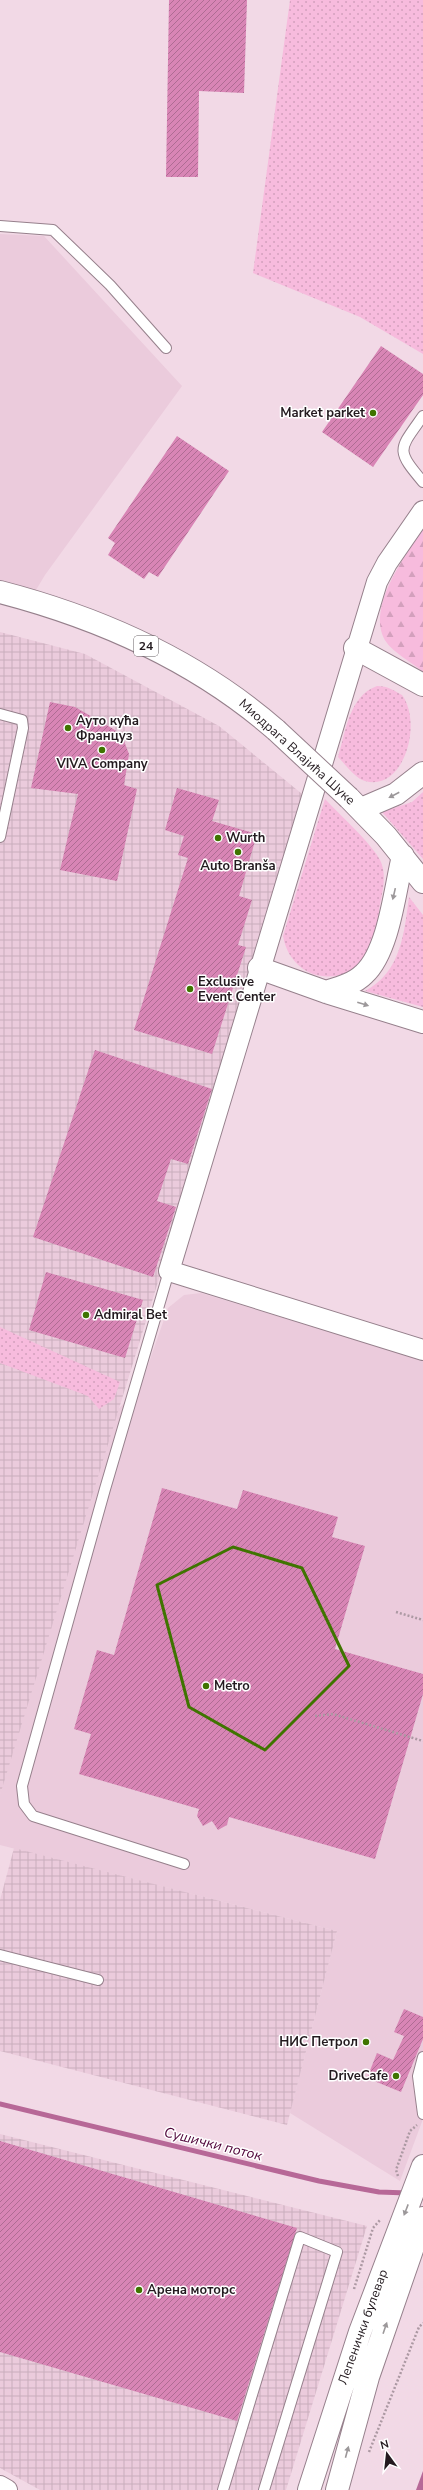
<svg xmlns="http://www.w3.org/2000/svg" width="423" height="2490" font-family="'Nunito Sans',sans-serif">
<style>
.built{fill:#ebcbdc}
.industrial{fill:url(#industrial-grid)}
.green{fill:url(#green-dots)}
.forest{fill:url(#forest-firs)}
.water{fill:#b76897}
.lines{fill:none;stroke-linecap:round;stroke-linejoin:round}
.stream{stroke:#b76897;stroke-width:5}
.building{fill:url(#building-hatch)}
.service-casing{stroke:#96808c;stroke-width:12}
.minor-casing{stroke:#96808c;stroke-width:22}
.secondary-casing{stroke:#96808c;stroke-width:24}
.primary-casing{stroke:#96808c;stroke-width:24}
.path{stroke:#ac99a3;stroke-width:2.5;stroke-dasharray:2 2;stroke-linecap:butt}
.service{stroke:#fff;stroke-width:10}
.minor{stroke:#fff;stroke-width:20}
.secondary{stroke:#fff;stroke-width:22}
.primary{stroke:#fff;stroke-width:22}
.primary-bridge-casing{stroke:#96808c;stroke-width:24;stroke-linecap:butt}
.primary-bridge{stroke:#fff;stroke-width:22}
.oneway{fill:#9c989a}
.marked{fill:none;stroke:#3f7400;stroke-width:3;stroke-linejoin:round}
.poi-dot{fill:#3f7400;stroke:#fff;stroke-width:1.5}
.labels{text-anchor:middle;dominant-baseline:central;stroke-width:3;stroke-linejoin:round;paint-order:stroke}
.shield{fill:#fff;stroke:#655f62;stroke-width:1}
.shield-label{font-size:12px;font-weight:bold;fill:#231a1f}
.poi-label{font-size:13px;font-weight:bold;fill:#231a1f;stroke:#fff;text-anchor:start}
.street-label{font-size:13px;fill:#231a1f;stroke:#fff}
.water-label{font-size:14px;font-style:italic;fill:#4e0338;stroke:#fff}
</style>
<defs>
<pattern id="industrial-grid" width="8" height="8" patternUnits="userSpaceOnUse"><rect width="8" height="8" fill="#ebcbdc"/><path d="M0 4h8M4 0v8" fill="none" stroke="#c9aebc"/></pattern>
<pattern id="green-dots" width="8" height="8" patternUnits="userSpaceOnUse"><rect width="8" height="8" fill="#f7bbdd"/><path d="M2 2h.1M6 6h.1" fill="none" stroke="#d3a0bd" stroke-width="1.8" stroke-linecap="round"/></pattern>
<pattern id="forest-firs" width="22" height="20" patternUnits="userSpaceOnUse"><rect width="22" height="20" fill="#f7bbdd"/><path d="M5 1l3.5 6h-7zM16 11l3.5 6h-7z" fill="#d3a0bd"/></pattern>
<pattern id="building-hatch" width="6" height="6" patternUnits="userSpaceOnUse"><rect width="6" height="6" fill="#d885b5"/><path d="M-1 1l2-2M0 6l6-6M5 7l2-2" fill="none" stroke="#af6c93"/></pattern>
</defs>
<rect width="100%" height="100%" fill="#f2d9e6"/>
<path class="built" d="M0,234l44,2 138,150 -137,189 -15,25 -30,-8z
M201,1293l222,67v759l-23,62 -110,-68 47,-182 -337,-86v-51l113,-380 27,-26 28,-80 16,-13z"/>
<path class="industrial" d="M0,632l85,22 134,72 88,72 -307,997z
M14,1848l323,83 -50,194 -287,-74v-151z
M0,2134l367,92 -81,264h-246l-40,-22z"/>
<path class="green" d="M290,0h133v354l-63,-37 -107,-44z
M377,686c11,0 16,4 25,9 21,28 2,97 -37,86 -9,-2 -20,-17 -27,-24 8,-26 11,-61 39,-71z
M423,792v67l-41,-47 30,-10z
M325,799c13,14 47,45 55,61 7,14 3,29 0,44 -2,13 -2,31 -7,42 -20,44 -81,40 -90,-10z
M409,897l14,18v92l-58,-16c36,-19 39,-57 44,-94z
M0,1327l120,55 -6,17 -15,10 -11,-13 -88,-33z"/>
<path class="forest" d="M423,530v142c-9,-8 -30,-20 -36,-29 -23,-32 17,-86 36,-113z"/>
<path class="water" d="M423,2471v19h-7z"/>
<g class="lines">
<path class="stream" d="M0,2104l319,77 60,11 28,1"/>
</g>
<path class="building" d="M169,0h78l-3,93 -45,-2 -1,86h-32z
M381,346l42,28v21l-50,72 -51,-35z
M177,436l52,35 -71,106 -9,-5 -5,7 -36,-24 7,-12 -7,-5z
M50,702l25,5 40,23 9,11 5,13 -5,31 13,4 -20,92 -57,-11 18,-76 -47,-6z
M177,788l42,12 -7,21 45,13 -18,62 13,4 -14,45 8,2 -34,107 -78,-24 54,-172 -10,-3 6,-19 -19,-6z
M95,1050l117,39 -24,75 -17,-5 -14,42 19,6 -23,70 -120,-40z
M46,1272l97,28 -18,58 -96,-28z
M162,1488l75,21 6,-19 95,27 -6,20 33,9 -30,103 88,25v20l-48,165 -146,-42 -2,8 -9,5 -6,-9 -9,5 -6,-10 2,-7 -120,-35 12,-40 -17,-5 23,-79 17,5z
M404,2009l19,8v22l-22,53 -34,-14 10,-25 16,7 11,-24 -10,-4z
M0,2141l297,87 -60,193 -237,-69z"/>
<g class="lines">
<defs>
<path id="service" d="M0,226l53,4 57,55 56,63
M423,416c-24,34 -28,33 0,66
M0,714l22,6 1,8 -23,109
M169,1271l-64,218 -83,297 2,18 9,12 151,48
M0,1955l98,25
M423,2057l-5,19 5,38
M223,2490l77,-253 37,15 -73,238"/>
<path id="minor" d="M423,511l-36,52 -10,19 -208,689 254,79
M0,2486l7,4"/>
<path id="secondary" d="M309,2490l51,-158 63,-166
M337,2490l31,-113 55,-159"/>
<path id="primary" d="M0,592c100,26 198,70 276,138
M355,648l68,37
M349,798l37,38 37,46
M361,809l35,-15 27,-21
M259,968l67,24 97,30
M326,992c13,-4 28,-8 38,-18 25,-23 31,-85 39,-118"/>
</defs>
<use href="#service" class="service-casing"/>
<use href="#minor" class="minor-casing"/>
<use href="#secondary" class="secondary-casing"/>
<use href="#primary" class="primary-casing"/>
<path class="path" d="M396,1612l27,8
M315,1716l18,-2 90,27
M398,2176l-2,-6 14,-39 7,-6
M354,2289l19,-61 8,-9
M369,2452l50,-125 4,-4"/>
<use href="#service" class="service"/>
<use href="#minor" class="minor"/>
<use href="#secondary" class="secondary"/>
<use href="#primary" class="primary"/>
<defs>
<path id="primary-bridge" d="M276,730l73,68"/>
</defs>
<use href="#primary-bridge" class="primary-bridge-casing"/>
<use href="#primary-bridge" class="primary-bridge"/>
</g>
<defs><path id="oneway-solid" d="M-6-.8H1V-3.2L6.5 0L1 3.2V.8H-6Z"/></defs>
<g class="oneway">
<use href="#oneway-solid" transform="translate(394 795) rotate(152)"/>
<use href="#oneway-solid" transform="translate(394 894) rotate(103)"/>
<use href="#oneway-solid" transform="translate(363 1004) rotate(17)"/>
<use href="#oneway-solid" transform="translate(406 2210) rotate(111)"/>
<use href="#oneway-solid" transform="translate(385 2328) rotate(-71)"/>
<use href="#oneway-solid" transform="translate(347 2452) rotate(-75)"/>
</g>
<path class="marked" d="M233,1547l69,21 47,98 -84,84 -76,-43 -32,-122z"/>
<g class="poi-dot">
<circle cx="373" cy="413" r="4"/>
<circle cx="68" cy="728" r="4"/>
<circle cx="102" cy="750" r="4"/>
<circle cx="218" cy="838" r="4"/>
<circle cx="238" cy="852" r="4"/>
<circle cx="190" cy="989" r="4"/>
<circle cx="86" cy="1315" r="4"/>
<circle cx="206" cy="1686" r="4"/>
<circle cx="366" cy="2042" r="4"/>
<circle cx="396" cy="2076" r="4"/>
<circle cx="139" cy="2290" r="4"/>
</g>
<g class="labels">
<rect class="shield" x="134" y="636" width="24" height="20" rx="3"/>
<g class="shield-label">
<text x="146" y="646">24</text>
</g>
<g class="poi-label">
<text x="365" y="413" text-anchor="end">Market parket</text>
<text x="76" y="721">Ауто кућа<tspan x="76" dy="15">Француз</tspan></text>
<text x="102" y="764" text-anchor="middle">VIVA Company</text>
<text x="226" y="838">Wurth</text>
<text x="238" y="866" text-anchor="middle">Auto Branša</text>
<text x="198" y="982">Exclusive<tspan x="198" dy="15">Event Center</tspan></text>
<text x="94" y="1315">Admiral Bet</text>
<text x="214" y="1686">Metro</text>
<text x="358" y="2042" text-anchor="end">НИС Петрол</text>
<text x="388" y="2076" text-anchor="end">DriveCafe</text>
<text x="147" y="2290">Арена моторс</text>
</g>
<g class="street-label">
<text transform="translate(297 752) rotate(42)">Миодрага Влајића Шуке</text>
<text transform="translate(363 2327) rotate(-70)">Лепенички булевар</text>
</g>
<g class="water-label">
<text transform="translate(213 2144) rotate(14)">Сушички поток</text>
</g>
</g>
<g transform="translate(387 2454) rotate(345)" stroke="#ffffff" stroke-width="3" paint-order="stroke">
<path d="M0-3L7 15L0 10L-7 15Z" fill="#231a1f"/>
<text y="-6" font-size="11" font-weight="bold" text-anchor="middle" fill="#231a1f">N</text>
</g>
</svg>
